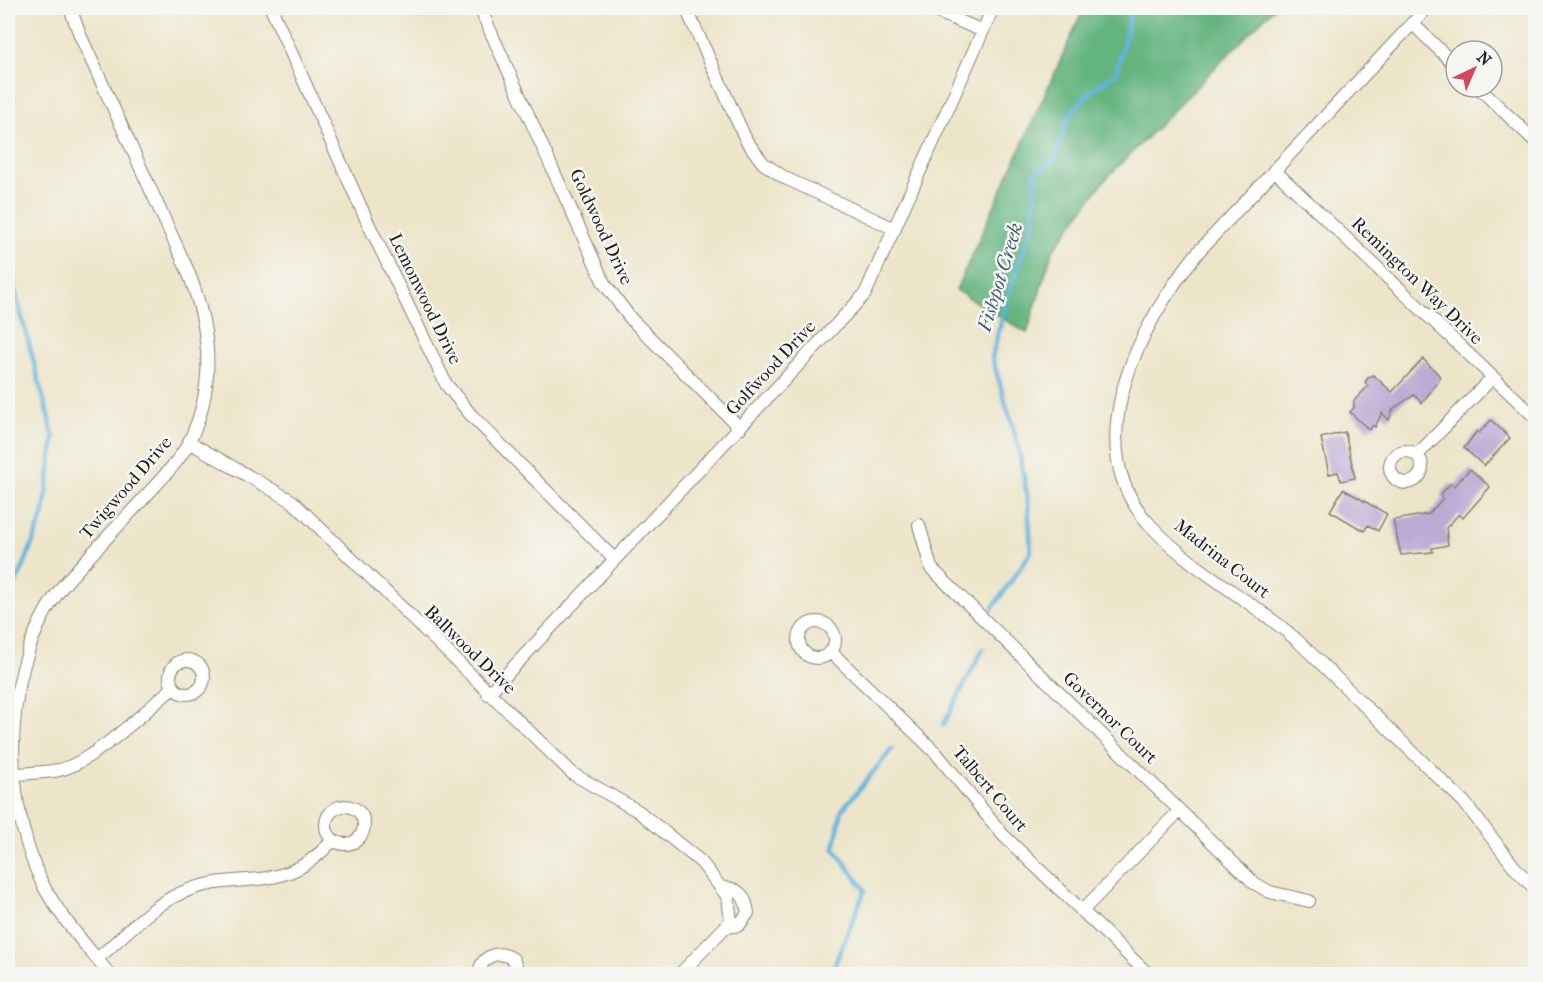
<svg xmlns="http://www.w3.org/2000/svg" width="1543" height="982" font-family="'IM FELL French Canon',serif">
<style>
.forest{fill:#64b47f;stroke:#40684e;stroke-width:1.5}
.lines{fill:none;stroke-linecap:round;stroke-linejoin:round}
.stream{stroke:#64b4de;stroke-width:4.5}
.building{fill:#bbaad4}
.minor-casing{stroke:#848072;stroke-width:14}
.minor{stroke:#fff;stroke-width:12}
.labels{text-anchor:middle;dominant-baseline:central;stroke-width:5;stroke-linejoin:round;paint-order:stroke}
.street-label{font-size:18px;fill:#1c1c1c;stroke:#f6f6f2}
.water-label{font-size:20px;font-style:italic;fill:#39596a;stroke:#f6f6f2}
</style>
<rect width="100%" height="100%" fill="#f6f6f2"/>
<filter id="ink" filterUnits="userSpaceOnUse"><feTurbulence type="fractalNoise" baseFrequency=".0167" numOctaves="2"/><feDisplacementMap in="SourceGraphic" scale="12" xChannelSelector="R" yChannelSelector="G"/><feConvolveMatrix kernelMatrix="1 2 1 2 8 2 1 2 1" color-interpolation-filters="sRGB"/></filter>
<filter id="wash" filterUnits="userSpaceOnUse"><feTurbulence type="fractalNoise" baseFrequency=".008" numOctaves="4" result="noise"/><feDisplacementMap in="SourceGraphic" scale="24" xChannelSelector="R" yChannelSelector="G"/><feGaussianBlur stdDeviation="1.35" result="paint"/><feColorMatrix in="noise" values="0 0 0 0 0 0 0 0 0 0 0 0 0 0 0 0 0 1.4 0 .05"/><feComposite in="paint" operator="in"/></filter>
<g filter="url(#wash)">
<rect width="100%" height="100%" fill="#ede5c9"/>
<path class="forest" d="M1084,8h190l-171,174 -51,70 -25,81 -71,-43z"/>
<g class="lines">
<path class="stream" d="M8,265l46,173 -10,75 -21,55 -15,30
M992,609l39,-57 -3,-51 -10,-56 -26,-88 16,-62 26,-74 1,-48 21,-15 12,-41 18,-22 30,-22 16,-65
M943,725l40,-76
M831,974l34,-84 -31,-42 8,-38 50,-61"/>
</g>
<g id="blocks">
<path class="building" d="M1423,359l18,18 -19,26 -8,-8 -21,14 -4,11 -7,-7 -7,14 -2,-2 -4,5 -19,-18 4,-4v-7l14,-15 -3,-3 3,-5 5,-3 19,17z
M1491,420l19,18 -26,28 -20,-18 13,-17 2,2z
M1345,432l10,46 -14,3 -3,-9 -9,2 -8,-36z
M1470,469l20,18 -27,31 -4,-4 -13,14 2,17 -16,3 1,4 -32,3 -8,-35 36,-6 14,-16 -3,-3 11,-12 3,3z
M1343,489l44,25 -9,17 -10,-6 -4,6 -34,-20z"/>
</g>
</g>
<g filter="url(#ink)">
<use href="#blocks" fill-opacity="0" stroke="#848072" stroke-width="1.5"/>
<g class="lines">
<defs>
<path id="minor" d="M70,8l10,27 107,234c23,56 30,115 3,171 -10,21 -30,40 -45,57 -26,28 -52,55 -77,83 -68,78 -68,214 -26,303 17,33 44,62 67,91
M271,8l97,215 78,161 25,31 143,144
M480,8l124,275 27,36 109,109
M686,8l60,132 17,23 22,15 110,51
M928,8l55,23
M1427,8l-228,243c-58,71 -125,194 -48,275 44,47 104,75 151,119l162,157 52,67 20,21
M1412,23l44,43
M1478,87l58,55
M1274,170l262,248
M189,442l103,59 281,273 65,37 63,51 27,35 3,24 -51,53
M1390 467a16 16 0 1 1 32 0a16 16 0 1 1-32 0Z
M1417,455l75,-77
M919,525l12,43 323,315 16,9 39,9
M799 640a18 18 0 1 1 36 0a18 18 0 1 1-36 0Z
M831,652l105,101 67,82 145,139
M170 677a17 17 0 1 1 34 0a17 17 0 1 1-34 0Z
M488,694l377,-400 128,-286
M8,775c16,-2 35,-2 51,-5 33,-7 87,-60 114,-82
M326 825a19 19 0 1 1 38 0a19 19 0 1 1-38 0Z
M722,888c17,-1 24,9 26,25l-9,12 -12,2
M1082,911l97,-100
M97,959c26,-22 52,-52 84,-66 61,-26 99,6 152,-53
M479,974c2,-18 19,-25 34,-15l6,15"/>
</defs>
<use href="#minor" class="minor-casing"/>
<use href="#minor" class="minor"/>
</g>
</g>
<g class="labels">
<g class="street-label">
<text transform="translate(601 227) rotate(65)">Goldwood Drive</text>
<text transform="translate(1417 281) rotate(44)">Remington Way Drive</text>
<text transform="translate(425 299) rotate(64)">Lemonwood Drive</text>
<text transform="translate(771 368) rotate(-47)">Golfwood Drive</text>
<text transform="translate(126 488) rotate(-49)">Twigwood Drive</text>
<text transform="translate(1222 559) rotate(38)">Madrina Court</text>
<text transform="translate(470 650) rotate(44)">Ballwood Drive</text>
<text transform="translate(1110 718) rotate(44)">Governor Court</text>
<text transform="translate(990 789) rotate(50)">Talbert Court</text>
</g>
<g class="water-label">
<text transform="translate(1000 277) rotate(-73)">Fishpot Creek</text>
</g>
</g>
<rect width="1543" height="982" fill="none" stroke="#f6f6f2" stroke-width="30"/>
<g transform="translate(1474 69) rotate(44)"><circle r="28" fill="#f6f6f2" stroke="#9f9f9c" stroke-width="1.5"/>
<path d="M0-4.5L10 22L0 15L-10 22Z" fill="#d1495b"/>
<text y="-9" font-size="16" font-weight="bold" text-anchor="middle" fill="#1c1c1c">N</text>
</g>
</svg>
